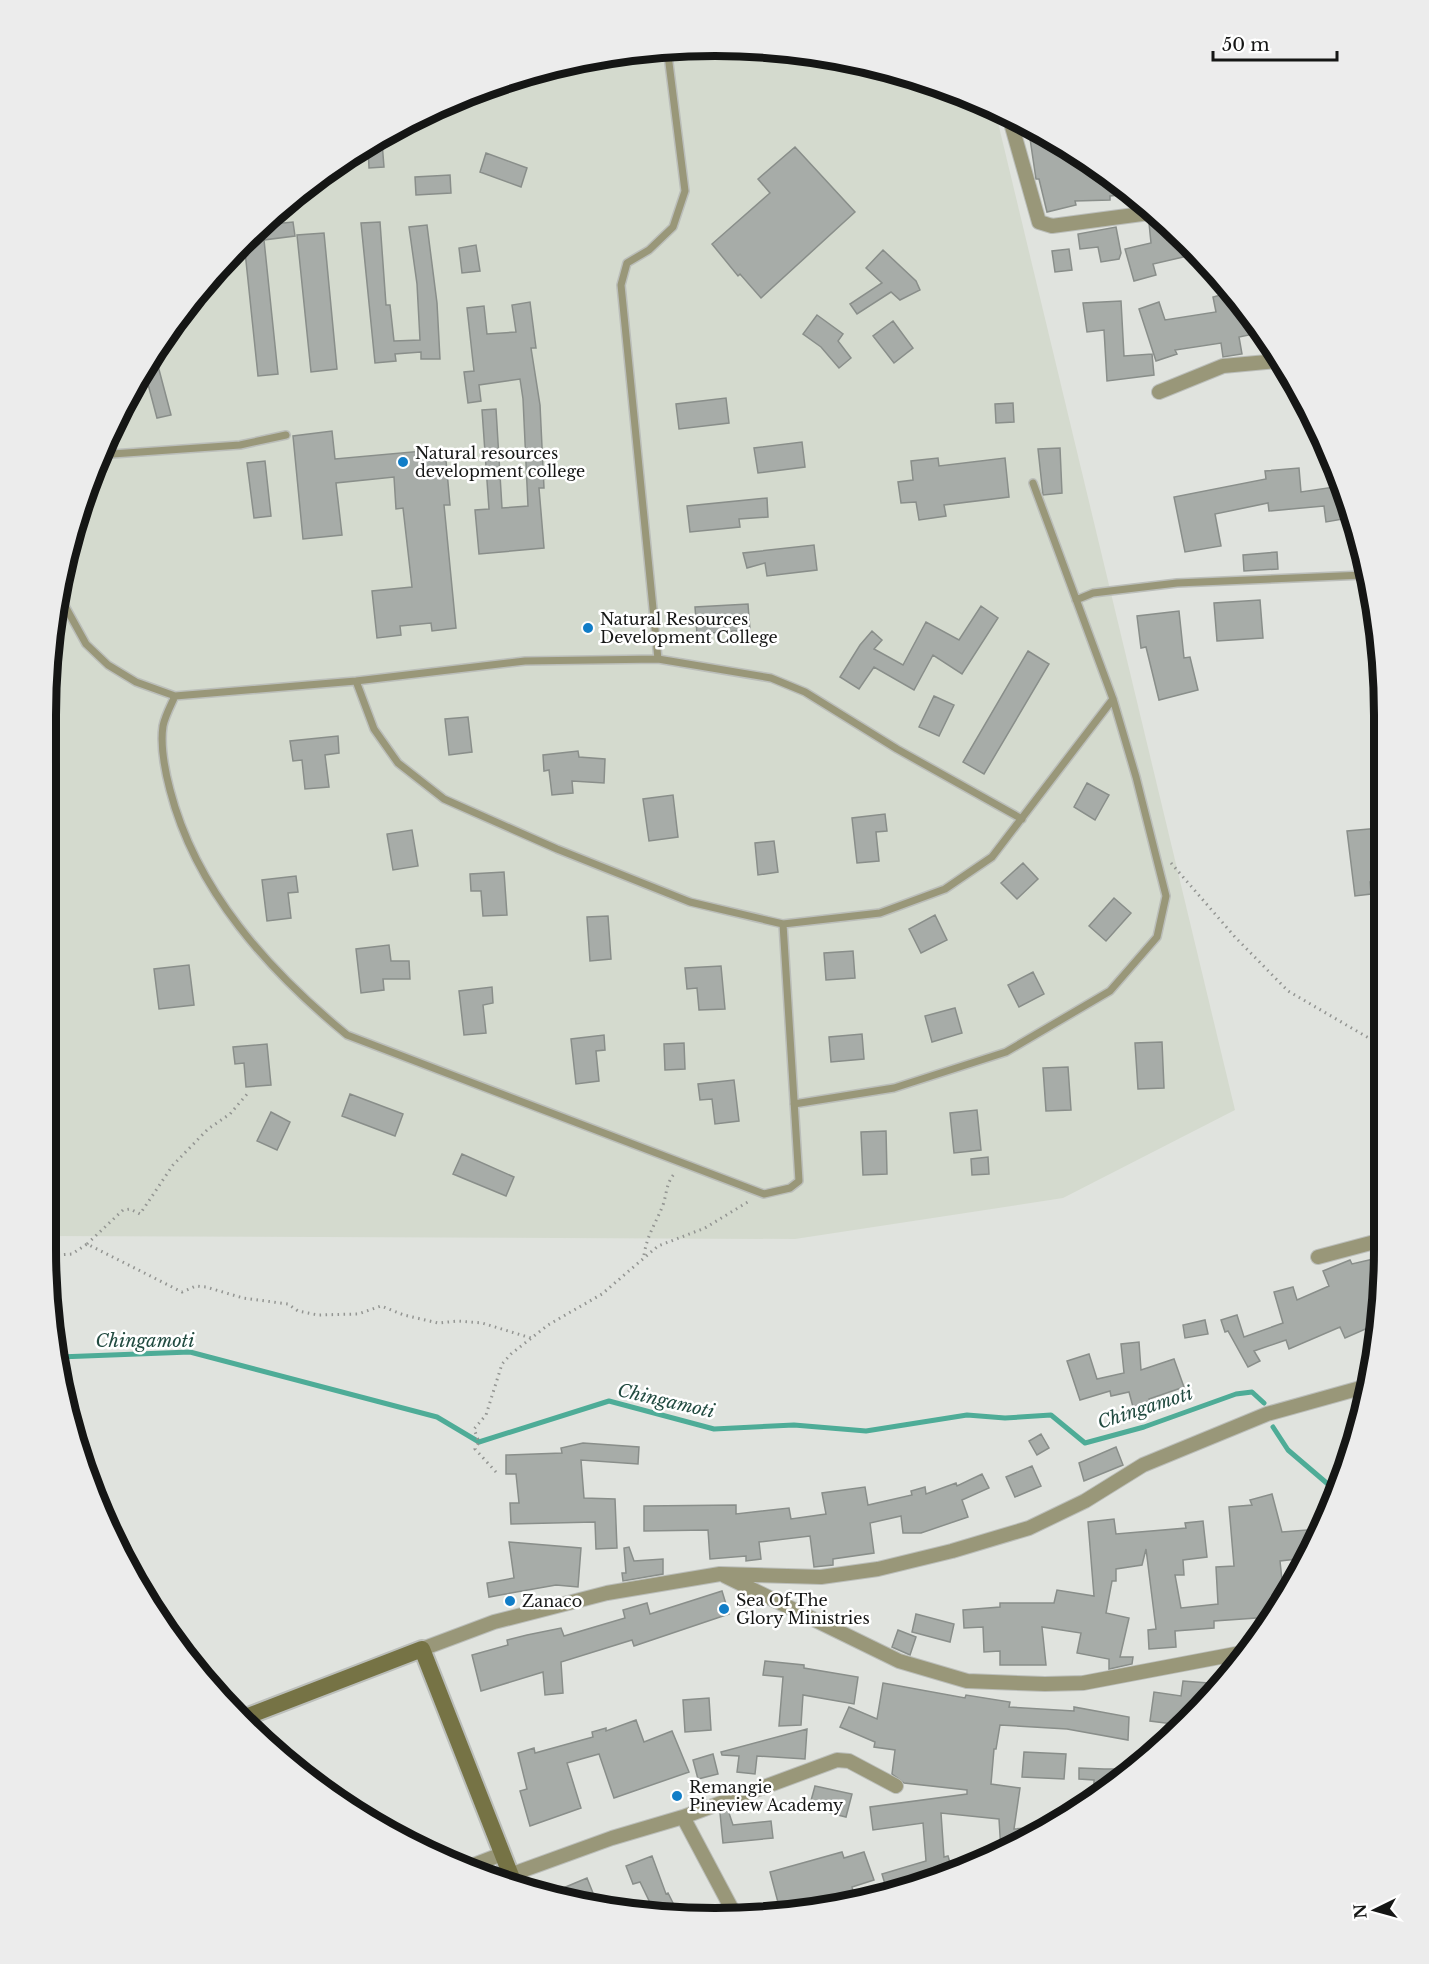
<svg xmlns="http://www.w3.org/2000/svg" width="1429" height="1964" font-family="'Libre Baskerville',serif">
<style>
.built{fill:#d4dace}
.lines{fill:none;stroke-linecap:round;stroke-linejoin:round}
.stream{stroke:#4eac97;stroke-width:5}
.building{fill:#a7aca8;stroke:#898e8a;stroke-width:1.5}
.service-casing{stroke:#bbbeba;stroke-width:10}
.minor-casing{stroke:#bbbeba;stroke-width:16}
.secondary-casing{stroke:#bbbeba;stroke-width:20}
.path{stroke:#939592;stroke-width:3;stroke-dasharray:1.5 4.5;stroke-linecap:butt}
.service{stroke:#999779;stroke-width:7}
.minor{stroke:#999779;stroke-width:14}
.secondary{stroke:#767345;stroke-width:16}
.poi-dot{fill:#117dc7;stroke:#fff;stroke-width:2}
.labels{text-anchor:middle;dominant-baseline:central;stroke-width:5;stroke-linejoin:round;paint-order:stroke}
.poi-label{font-size:16px;fill:#151615;stroke:#fff;text-anchor:start}
.water-label{font-size:18px;font-style:italic;fill:#224b41;stroke:#fff}
.rim{fill:none;stroke:#151615;stroke-width:8}
</style>
<rect width="100%" height="100%" fill="#e0e3de"/>
<path class="built" d="M670,46l132,5 127,29 66,30 240,1000 -172,88 -268,41 -750,-3v-522l23,-172 28,-84 62,-115 53,-70 96,-89 111,-70 123,-46z"/>
<g class="lines">
<path class="stream" d="M59,1357l131,-5 247,65 42,25 130,-41 105,28 80,-4 72,6 101,-16 38,3 46,-3 34,28 59,-16 92,-33 16,-2 12,11
M1273,1427l15,23 48,41"/>
</g>
<path class="building" d="M1028,125l21,10 82,59 -21,2v4l-35,1 1,4 -29,7 -8,-33h-3z
M382,142l2,25 -15,1 -1,-22z
M795,147l60,65 -94,86 -21,-24 -2,2 -26,-32 58,-51 -12,-14z
M486,153l41,15 -6,19 -41,-15z
M450,175l1,18 -35,2 -1,-18z
M293,222l2,14 -31,4 14,134 -20,2 -14,-134 19,-17z
M380,222l6,83h4l4,36 26,-1 -3,-56 -8,-57 18,-2 10,78 3,56h-19v-7l-26,2 1,7 -21,2 -14,-140z
M1165,222l2,18 13,-3 16,17 -43,10 3,11 -22,6 -9,-32 26,-6 -2,-20z
M1116,227l5,26 -2,6 -18,3 -3,-15 -18,2 -2,-15z
M324,233l13,136 -26,3 -14,-137z
M476,245l4,26 -18,2 -3,-25z
M1069,249l3,21 -17,2 -3,-21z
M883,250l33,31 4,9 -20,10 -9,-8 -34,22 -7,-10 32,-21 -16,-15z
M1232,292l9,10 8,33 -10,2 3,17 -19,3 -2,-14 -46,7 2,4 -21,7 -17,-52 20,-7 6,18 51,-8 -3,-15z
M1121,301l3,55 28,-2 2,21 -47,6 -3,-51 -17,2 -4,-29z
M530,302l6,46h-5l9,57 4,83h-5l5,60 -65,6 -4,-44 14,-1 -7,-99 14,-1 6,99 26,-2 -5,-107 -3,-20 -41,6 2,16 -13,2 -4,-31 10,-1 -7,-63 17,-2 3,28 29,-2 -4,-27z
M817,315l26,19 -5,7 13,17 -12,10 -18,-21 -18,-13z
M893,321l20,27 -19,15 -21,-27z
M157,362l14,53 -14,3 -13,-49 2,-4z
M726,398l3,25 -50,6 -3,-25z
M1013,403l1,19 -18,1 -1,-19z
M332,431l3,28 110,-10 5,56h-6l12,123 -24,3 -1,-8 -31,3 1,9 -24,3 -5,-47 40,-4 -9,-79 -7,1 -2,-32 -58,6 6,52 -39,4 -10,-103z
M802,442l3,25 -47,6 -4,-25z
M1060,448l2,45 -19,2 -5,-46z
M938,458l1,8 66,-8 4,39 -65,8 2,11 -27,4 -3,-18 -15,1 -3,-21 15,-2 -2,-19z
M265,461l6,55 -17,2 -7,-55z
M1299,468l2,24 40,-6 8,32 -23,4 -2,-16 -55,5 -1,-8 -53,11 6,32 -36,6 -11,-55 92,-18 -1,-8z
M767,498l1,19 -29,2 1,8 -50,5 -3,-26z
M814,545l3,25 -50,6 -2,-13 -18,5 -4,-15z
M1277,552l1,17 -34,2 -1,-16z
M1260,600l3,38 -46,3 -3,-38z
M748,604l2,26 -53,4 -2,-27z
M981,606l17,12 -36,56 -29,-19 -19,35 -40,-23 -15,22 -19,-12 20,-32 12,-14 10,9 -8,9 29,16 23,-43 33,18z
M1179,611l5,47 6,-1 8,33 -39,10 -13,-53 -5,1 -4,-32z
M1028,651l21,13 -65,110 -21,-12z
M934,696l20,9 -15,31 -20,-9z
M468,717l4,35 -23,3 -4,-36z
M338,736l1,17 -14,2 4,32 -24,2 -3,-29 -9,1 -3,-20z
M578,751l1,6 26,2 -1,24 -32,-2 1,12 -21,2 -3,-25 -5,1 -1,-16z
M1087,783l22,12 -14,25 -21,-13z
M673,795l5,42 -29,4 -6,-42z
M885,814l2,17 -11,1 3,29 -22,2 -5,-45z
M1380,828v53l-10,1 1,12 -16,2 -8,-65z
M412,830l6,36 -25,4 -6,-36z
M774,841l4,31 -20,3 -3,-32z
M1023,863l15,16 -21,20 -16,-16z
M504,872l3,43 -24,1 -2,-25h-10l-1,-17z
M296,876l2,16 -10,1 3,25 -24,3 -5,-41z
M1114,898l17,15 -25,28 -17,-15z
M935,915l12,25 -26,13 -12,-24z
M608,916l3,43 -21,2 -3,-44z
M389,945l2,16h18l1,18h-27l1,11 -23,3 -5,-44z
M853,951l2,27 -29,2 -2,-27z
M189,965l5,40 -35,4 -5,-40z
M721,966l4,43 -26,1 -2,-22 -10,1 -2,-21z
M1033,972l11,22 -25,13 -11,-22z
M492,987l1,16 -10,2 3,28 -22,2 -5,-44z
M955,1008l7,25 -30,9 -7,-26z
M862,1034l2,25 -33,3 -2,-25z
M604,1035l1,15 -9,1 3,30 -23,3 -5,-45z
M1162,1042l2,46 -26,1 -3,-46z
M684,1043l1,26 -20,1 -1,-26z
M267,1044l4,41 -25,2 -2,-24 -9,1 -2,-17z
M1068,1067l3,43 -25,1 -3,-43z
M734,1080l5,41 -24,3 -3,-25 -12,1 -2,-16z
M350,1094l53,20 -8,22 -53,-20z
M977,1110l4,40 -27,3 -4,-40z
M271,1112l19,10 -13,28 -20,-9z
M886,1131l1,43 -24,1 -2,-43z
M462,1154l52,23 -8,19 -53,-22z
M988,1157l1,17 -17,1 -1,-16z
M1382,1257v22l-5,2 5,16 -5,27 -32,14 -5,-11 -51,22 -3,-9 -32,11 6,10 -12,6 -20,-36 -3,1 -4,-12 16,-5 7,22 39,-14 -9,-31 19,-5 4,13 32,-14 -6,-15 27,-11 2,4z
M1205,1320l3,14 -23,4 -2,-13z
M1139,1342l2,28 33,-11 10,28 -35,12 4,14 -17,5 -7,-26 -18,4 -1,-5 -30,9 -13,-39 22,-7 8,25 27,-6 -3,-29z
M1041,1434l8,14 -12,7 -8,-14z
M583,1443l56,4 -1,17 -57,-4 3,38 31,1 2,49 -21,1 -1,-27 -84,2 -1,-21h9l-3,-29h-10v-19l56,-2 -1,-5z
M1116,1447l7,18 -39,16 -5,-18z
M1032,1466l9,20 -26,11 -9,-20z
M982,1474l7,14 -27,12 6,17 -47,16h-18l-2,-17 -31,7 4,30 -41,6v6l-19,2 -4,-31 -51,6 2,17 -15,2v-5l-36,3 -2,-29 -64,1v-25l92,-1v9l53,-6 2,11 35,-5 -4,-21 43,-6 3,18 44,-10 -1,-4 14,-4 1,7 30,-11 1,3z
M1272,1494l10,38 37,-3 -13,29 -26,3 4,38 -13,18 -57,4v7l-39,3 1,16 -27,2 -1,-19 8,-1 -10,-80 -4,16 -26,4v12h-4l-6,32 23,5 -9,39h13l-1,7 -23,5v-10l-32,-6 4,-20 -39,-6 4,38h-46v-14l-16,1 -1,-25 -19,1 -1,-18 37,-3v-4h54l3,-13 37,6 -6,-74 26,-3 2,15 70,-6 -1,-5 18,-2 4,36 -24,3 1,15h-9l6,33 37,-4 -2,-37 18,-1 -5,-59 23,-2 -2,-5z
M509,1542l72,6 -3,39 -22,-2 -67,12 -2,-14 27,-5z
M629,1547l5,14 29,-2v15l-40,7 -1,-8h4l-2,-25z
M722,1591l7,23 -95,32 -2,-6 -71,22 2,31 -18,2 -2,-23 -62,19 -9,-36 36,-10 -1,-5 20,-5 34,-7 3,8 61,-18 -2,-8 24,-7 3,11z
M916,1614l38,10 -4,18 -38,-10z
M898,1630l18,7 -6,18 -18,-8z
M765,1661l39,4v3l54,9 -4,27 -51,-9 -2,30 -22,1 4,-49 -20,-2z
M1183,1681l25,2 -2,19 -25,23 -31,-4 4,-29 27,4z
M883,1683l82,15 1,-3 44,7 -1,5 65,4v-4l55,10 -1,23 -61,-11 -67,-4 -4,24h-2l-3,35 29,4 -6,41 27,-2 -40,24 -2,-32 -58,-6 3,44 4,-1 5,17 -66,18 -5,-17 44,-13 -3,-38 -50,7 -3,-23 97,-13v-4l-63,-7 -12,-9 3,-24 -21,-3 1,-5 -35,-15 9,-20 28,12z
M709,1698l2,32 -26,2 -2,-32z
M636,1720l8,22 28,-11 17,41 -75,26 -15,-44 -32,9 14,45 -51,18 -10,-35 7,-2 -9,-36 16,-5 1,5 58,-16 -1,-5 14,-4v3z
M807,1729l-2,30 -48,-3 -2,18 -18,-2 2,-16 -17,-1 -1,-3z
M1024,1752l42,2 -2,25 -42,-2z
M713,1754l5,20 -20,5 -5,-19z
M1079,1768l25,1h30l-14,13 -12,-1v8l-14,8v-17l-15,-1z
M815,1786l37,8 -6,23 -37,-9z
M728,1810l5,15 38,-4 2,17 -50,5 -3,-30z
M842,1852l2,6 20,-6 10,28 -22,7 1,4 -73,19 -10,-38z
M652,1856l14,38 2,-1 10,20h-23l-15,-31 -7,2 -7,-18z
M587,1878l8,20 -14,6 -21,-4 -4,-9z"/>
<g class="lines">
<defs>
<path id="service" d="M98,455l142,-10 46,-10
M60,597l26,47 22,21 28,17 39,14 181,-15 169,-20 133,-2 113,19 34,14 92,57 125,70
M1076,600l17,-7 84,-10 187,-8
M658,659l-37,-374 6,-22 22,-13 24,-23 12,-36 -18,-144
M356,681l18,48 24,34 46,36 113,50 133,53 93,22 97,-11 65,-24 47,-32 121,-158
M175,696c-4,9 -10,20 -12,30 -3,20 2,45 7,64 26,101 99,181 177,245l417,159 26,-6 9,-7 -16,-257
M794,1104l100,-16 112,-36 104,-61 47,-54 9,-41 -30,-119 -23,-78 -80,-216"/>
<path id="minor" d="M1009,116l30,106 13,4 105,-14
M1159,392l64,-26 54,-5
M1318,1257l64,-17
M725,1576l174,85 68,20 78,3 38,-1 163,-31
M422,1649l72,-27 113,-29 113,-19 101,3 57,-8 74,-18 77,-23 56,-27 58,-36 124,-51 97,-27
M683,1817l154,-57 12,1 47,25
M466,1868l36,-14
M510,1875l102,-37 71,-21 51,96"/>
<path id="secondary" d="M243,1718l179,-69 93,237"/>
</defs>
<use href="#service" class="service-casing"/>
<use href="#minor" class="minor-casing"/>
<use href="#secondary" class="secondary-casing"/>
<path class="path" d="M1171,863l64,74 53,54 86,50 7,-1
M87,1244l36,-34 7,-1 10,5 33,-49 35,-36 22,-15 18,-21
M644,1255c3,-20 12,-32 19,-50 4,-12 3,-22 12,-32
M46,1256l26,-2 15,-10 95,48 14,-6 10,1 37,11 45,6 10,7 20,4 40,-1 23,-8 23,9 34,8 20,-2 24,2 49,15
M496,1472l-21,-23 4,-7 -5,-13 12,-14 16,-51 9,-10 37,-29 54,-31 56,-48 47,-18 46,-28"/>
<use href="#service" class="service"/>
<use href="#minor" class="minor"/>
<use href="#secondary" class="secondary"/>
</g>
<g class="poi-dot">
<circle cx="403" cy="462" r="6"/>
<circle cx="588" cy="628" r="6"/>
<circle cx="510" cy="1601" r="6"/>
<circle cx="724" cy="1609" r="6"/>
<circle cx="677" cy="1796" r="6"/>
</g>
<g class="labels">
<g class="poi-label">
<text x="415" y="453">Natural resources<tspan x="415" dy="18">development college</tspan></text>
<text x="600" y="619">Natural Resources<tspan x="600" dy="18">Development College</tspan></text>
<text x="736" y="1600">Sea Of The<tspan x="736" dy="18">Glory Ministries</tspan></text>
<text x="522" y="1601">Zanaco</text>
<text x="689" y="1787">Remangie<tspan x="689" dy="18">Pineview Academy</tspan></text>
</g>
<g class="water-label">
<text x="145" y="1341">Chingamoti</text>
<text transform="translate(666 1401) rotate(13)">Chingamoti</text>
<text transform="translate(1145 1408) rotate(-18)">Chingamoti</text>
</g>
</g>
<path d="M0 0H1429V1964H0ZM715 56H715A659 659 0 0 1 1374 715V1249A659 659 0 0 1 715 1908H715A659 659 0 0 1 56 1249V715A659 659 0 0 1 715 56Z" fill="#ececec" fill-rule="evenodd"/>
<path class="rim" d="M715 56H715A659 659 0 0 1 1374 715V1249A659 659 0 0 1 715 1908H715A659 659 0 0 1 56 1249V715A659 659 0 0 1 715 56Z"/>
<g transform="translate(1375 1910) rotate(265)" stroke="#ffffff" stroke-width="4.5" paint-order="stroke">
<path d="M0-4.5L10 22L0 15L-10 22Z" fill="#151615"/>
<text y="-9" font-size="16" font-weight="bold" text-anchor="middle" fill="#151615">N</text>
</g>
<path d="M1213 51v9h124v-9" fill="none" stroke="#151615" stroke-width="3"/>
<text x="1222" y="51" font-size="18" fill="#151615" stroke="#ffffff" stroke-width="4.5" paint-order="stroke">50 m</text>
</svg>
